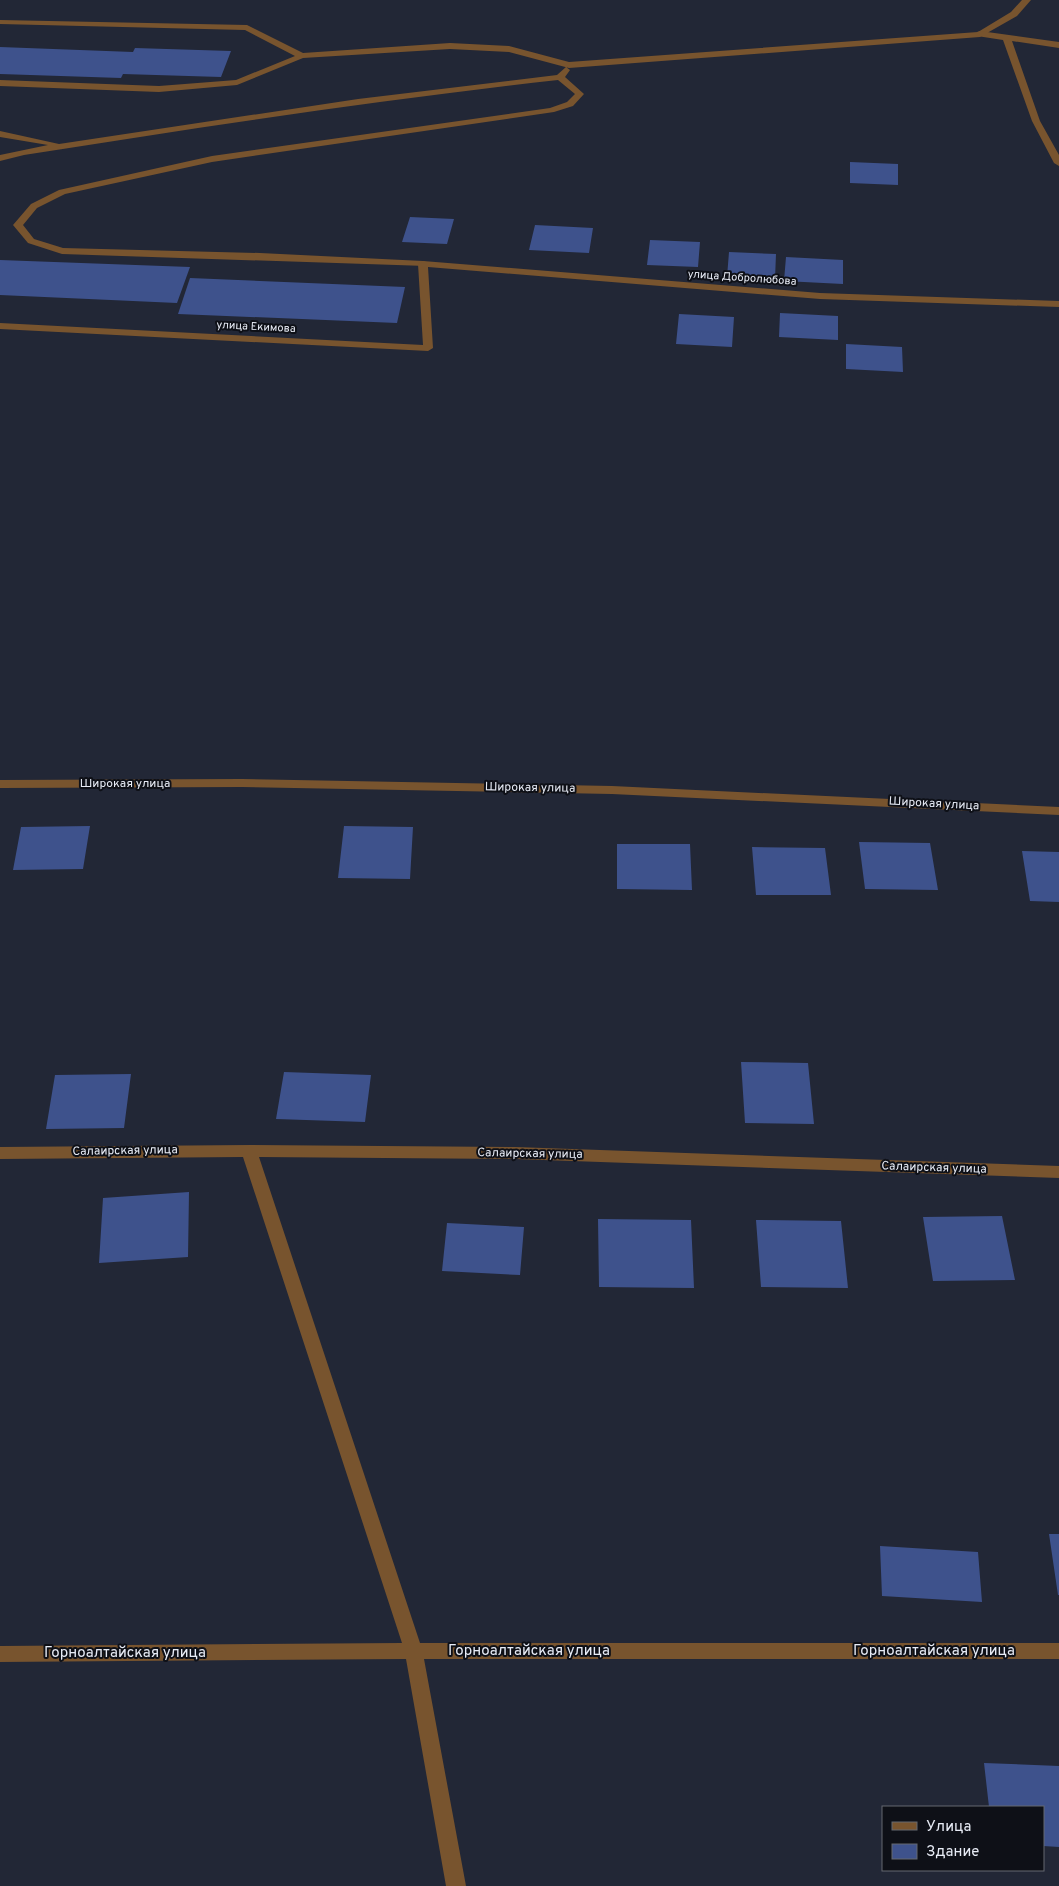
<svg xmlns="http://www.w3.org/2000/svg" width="1059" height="1886" font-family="Overpass,sans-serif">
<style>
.building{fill:#3e528c}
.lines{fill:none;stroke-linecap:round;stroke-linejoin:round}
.service{fill:#78542e;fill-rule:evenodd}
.minor{fill:#78542e;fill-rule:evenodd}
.labels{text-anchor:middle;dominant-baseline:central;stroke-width:4;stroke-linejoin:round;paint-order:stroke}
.far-street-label{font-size:11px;fill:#e8ecf6;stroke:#0e1017}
.street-label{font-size:12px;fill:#e8ecf6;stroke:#0e1017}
.near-street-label{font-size:15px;fill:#e8ecf6;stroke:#0e1017}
</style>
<rect width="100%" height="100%" fill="#222736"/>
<path class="building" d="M0,47l133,5 2,-4 96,3 -10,26 -98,-3 -2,4 -121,-4z
M850,162l48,2v21l-48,-2z
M410,217l44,2 -7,25 -45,-2z
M535,225l58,3 -4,25 -60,-3z
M650,240l50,2 -2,25 -51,-2z
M729,252l47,2 -1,25 -48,-2z
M786,257l57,3v24l-59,-3z
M0,260l190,7 -13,36 -177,-8z
M190,278l215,9 -8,36 -219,-9z
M780,313l58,3v24l-59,-3z
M679,314l55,3 -2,30 -56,-3z
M846,344l56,3 1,25 -57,-3z
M90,826l-7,43 -70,1 8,-43z
M344,826l69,1 -3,52 -72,-1z
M859,842l71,1 8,47 -73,-1z
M617,844h73l2,46 -75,-1z
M752,847l73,1 6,47h-75z
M1022,851l37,1v50l-29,-1z
M741,1062l67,1 6,61 -69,-1z
M284,1072l87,3 -6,47 -89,-3z
M131,1074l-7,54 -78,1 9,-54z
M189,1192l-1,65 -89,6 4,-65z
M1002,1216l13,64 -82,1 -10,-64z
M598,1219l93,1 3,68 -95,-1z
M756,1220l85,1 7,67 -87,-1z
M447,1223l77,4 -4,48 -78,-4z
M1049,1534h10v61h-1z
M880,1546l98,6 4,50 -100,-6z
M984,1763l75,3v81l-16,-1v-39h-54z"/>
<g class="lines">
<path class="service" d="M1022,0h9l-14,16 -37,21 -411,31 -60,-16 -59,-3 -147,9 -66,27 -78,7 -159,-6v-6l159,6 77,-6 59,-24 -50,-26 -245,-6v-4l247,5 56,28 147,-10 59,3 60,16 409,-30 33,-20z
M566,67l4,3 -5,7 19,17 -11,12 -19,6 -342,50 -147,32 -28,14 -14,17 11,14 29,9 197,5 163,8 3,1v4l-364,-12 -34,-11 -15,-18 18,-21 28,-14 153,-34 338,-48 17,-6 8,-8 -17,-14c-179,20 -356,47 -534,75l-24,6v-6l48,-10 -48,-8v-6l59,13 299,-45 199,-24z"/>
<path class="minor" d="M980,31l79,11v6l-47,-7 28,80 19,34v11l-5,-3 -22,-42 -29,-81 -26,-4v-4z
M423,261l397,32 239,8v6l-239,-8 -392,-32 5,81 -5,3 -428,-22v-6l423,22 -5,-81z
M242,779l370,7 447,21v8l-447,-21 -370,-7 -242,1v-8z
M249,1145l266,2 544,19v12l-544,-19 -256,-2 161,486h639v16h-635l42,227h-20l-40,-227 -406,3v-16l402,-3 -159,-486 -243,2v-12z"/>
</g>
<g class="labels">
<g class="far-street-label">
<text transform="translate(742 278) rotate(4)">улица Добролюбова</text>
<text transform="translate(256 327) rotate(3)">улица Екимова</text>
</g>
<g class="street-label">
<text x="125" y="784">Широкая улица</text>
<text transform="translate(530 788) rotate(1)">Широкая улица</text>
<text transform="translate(934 804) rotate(3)">Широкая улица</text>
<text transform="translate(125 1151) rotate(-1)">Салаирская улица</text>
<text transform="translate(530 1154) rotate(1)">Салаирская улица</text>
<text transform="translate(934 1168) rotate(2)">Салаирская улица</text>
</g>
<g class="near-street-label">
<text x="529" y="1651">Горноалтайская улица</text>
<text x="934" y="1651">Горноалтайская улица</text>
<text x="125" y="1653">Горноалтайская улица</text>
</g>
</g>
<rect x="882" y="1806" width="162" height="65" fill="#0e1017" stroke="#656870"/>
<rect x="892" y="1822" width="25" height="8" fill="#78542e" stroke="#656870"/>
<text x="926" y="1831" font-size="15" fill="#e8ecf6">Улица</text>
<rect x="892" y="1844" width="25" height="15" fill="#3e528c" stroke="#656870"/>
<text x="926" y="1856" font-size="15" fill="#e8ecf6">Здание</text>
</svg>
